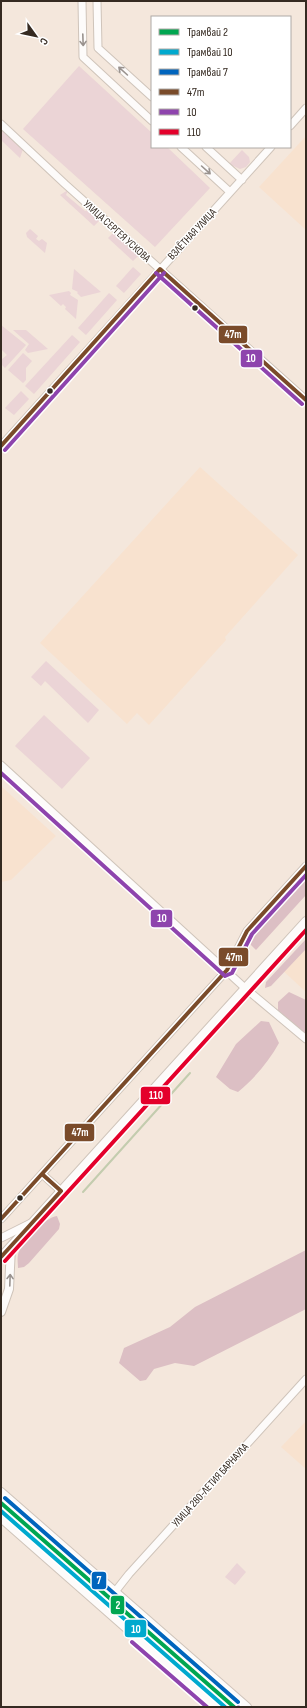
<svg xmlns="http://www.w3.org/2000/svg" width="307" height="1708" font-family="'Sofia Sans Condensed',sans-serif">
<style>
.built{fill:#f8e2cf}
.green{fill:#ebd4d6}
.forest{fill:#dcbfc4}
.lines{fill:none;stroke-linecap:round;stroke-linejoin:round}
.stream{stroke:#c3ccae;stroke-width:2}
.minor-casing{stroke:#cfc4ba;stroke-width:9}
.major-casing{stroke:#cfc4ba;stroke-width:10}
.minor{stroke:#fdfbfa;stroke-width:7}
.major{stroke:#fdfbfa;stroke-width:8}
.bus-1-casing{stroke:#fff;stroke-width:7}
.bus-2-casing{stroke:#fff;stroke-width:7}
.bus-3-casing{stroke:#fff;stroke-width:7}
.bus-1{stroke:#7a4b2a;stroke-width:4}
.bus-2{stroke:#8e44ad;stroke-width:4}
.bus-3{stroke:#e4002b;stroke-width:4}
.tram-1-casing{stroke:#fff;stroke-width:7}
.tram-2-casing{stroke:#fff;stroke-width:7}
.tram-3-casing{stroke:#fff;stroke-width:7}
.tram-1{stroke:#00a651;stroke-width:4}
.tram-2{stroke:#00a9ce;stroke-width:4}
.tram-3{stroke:#0065bd;stroke-width:4}
.oneway{stroke:#99928e}
.bus-dot{fill:#352a21;stroke:#fff;stroke-width:1.5}
.labels{text-anchor:middle;dominant-baseline:central;stroke-width:3;stroke-linejoin:round;paint-order:stroke}
.street-label{font-size:11px;fill:#352a21;stroke:#fff}
.line-badge{stroke:#fff;stroke-width:1.5}
.badge-label{font-size:11px;text-anchor:middle;font-weight:bold;fill:#fff}
</style>
<rect width="100%" height="100%" fill="#f4e7dc"/>
<path class="built" d="M306,136v94l-47,-43z
M200,467l98,88 -73,82 1,3 -77,85 -12,-12 -10,11 -87,-81z
M1,786l55,50 -45,44 -10,2z
M306,943v49l-25,-23z
M306,1421v48l-25,-22z"/>
<path class="green" d="M79,66l73,67v14h15l43,41 -55,59 -132,-118z
M1,129l22,20 -3,9 -19,-18z
M242,150l7,7 1,5 -4,5 -6,2 -11,-5z
M68,190l-2,5 19,16 5,-1c4,2 5,7 9,11l-5,5 -34,-31z
M30,229l8,7 -2,3 3,2 3,-2 5,4 -2,10 -18,-16 -1,-4z
M113,233l11,6 16,15 -7,7 -25,-23z
M133,267l8,7 -17,19 -8,-7z
M74,269l27,23 -20,5 -4,-4 1,-1 -6,-3z
M69,291l2,2 -1,2 8,5 -2,19 -11,-10 1,-2 -3,-3 -2,2 -12,-11z
M109,293l8,7 -31,35 -8,-7z
M1,322v3l25,20 -21,23 -4,-4v-4l6,-5 -6,-6z
M13,330h13l22,19 -20,4 -3,-3 4,-6z
M72,335l8,7 -46,52 -9,-8z
M23,353l9,8 -6,7v12l-3,3 -15,-13z
M21,391l8,8 -15,16 -9,-7z
M46,661l53,49 -11,13 -43,-42 -4,5 -10,-9z
M44,715l46,43 -28,31 -47,-43z
M237,1563l9,9 -11,13 -10,-8z"/>
<path class="forest" d="M306,874v21l-50,55 -10,-10z
M306,939v10l-35,37 -6,2 1,-6z
M289,992l17,8v42l-28,-30v-10z
M261,1021l8,1 10,21c-10,18 -24,35 -41,49l-8,-3 -14,-12 20,-33z
M57,1216l3,8 -1,5 -30,34 -5,4 -6,1c0,-4 -1,-9 0,-13 2,-12 27,-38 39,-39z
M306,1250v59l-112,57 -19,-3 -21,6 -8,11 -6,1 -21,-18 5,-15 46,-21 25,-20z"/>
<g class="lines">
<path class="stream" d="M83,1192l107,-119"/>
<defs>
<path id="minor" d="M82,1l1,56 69,64
M97,1l1,47 54,49
M1,124l64,60 241,216
M290,126l16,-18
M181,147l49,45
M206,147l36,33
M1,446l270,-299
M1,765l244,223 61,51
M42,1174l19,17
M1,1219l226,-249 20,-39 59,-65
M1,1238l30,-15
M103,1607l26,-33 177,-195"/>
<path id="major" d="M1,1257l305,-336
M1,1312l8,-23 2,-42
M1,1492l246,215
M1,1518l215,189
M29,1542l13,-14"/>
</defs>
<use href="#minor" class="minor-casing"/>
<use href="#major" class="major-casing"/>
<use href="#minor" class="minor"/>
<use href="#major" class="major"/>
<defs>
<path id="bus-1" d="M160,269l146,131
M1,446l159,-177
M1,1219l226,-249 20,-39 59,-65
M1,1257l60,-66 -19,-17"/>
<path id="bus-2" d="M156,273l146,131
M5,450l159,-177
M1,773l224,203 7,-3 20,-39 54,-59
M1,1500l237,207
M132,1642l75,65"/>
<path id="bus-3" d="M5,1261l301,-331"/>
</defs>
<use href="#bus-1" class="bus-1-casing"/>
<use href="#bus-2" class="bus-2-casing"/>
<use href="#bus-3" class="bus-3-casing"/>
<use href="#bus-1" class="bus-1"/>
<use href="#bus-2" class="bus-2"/>
<use href="#bus-3" class="bus-3"/>
<defs>
<path id="tram-1" d="M1,1503l233,204"/>
<path id="tram-2" d="M1,1511l224,196"/>
<path id="tram-3" d="M5,1498l233,204"/>
</defs>
<use href="#tram-1" class="tram-1-casing"/>
<use href="#tram-2" class="tram-2-casing"/>
<use href="#tram-3" class="tram-3-casing"/>
<use href="#tram-1" class="tram-1"/>
<use href="#tram-2" class="tram-2"/>
<use href="#tram-3" class="tram-3"/>
</g>
<defs><path id="oneway-shaft" d="M-6 0H5M1.5-3L5.5 0L1.5 3" fill="none" stroke-width="1.6" stroke-linecap="round" stroke-linejoin="round"/></defs>
<g class="oneway">
<use href="#oneway-shaft" transform="translate(83 40) rotate(88)"/>
<use href="#oneway-shaft" transform="translate(123 71) rotate(-138)"/>
<use href="#oneway-shaft" transform="translate(206 170) rotate(42)"/>
<use href="#oneway-shaft" transform="translate(10 1280) rotate(-88)"/>
</g>
<g class="bus-dot">
<circle cx="195" cy="308" r="3.5"/>
<circle cx="50" cy="391" r="3.5"/>
<circle cx="20" cy="1198" r="3.5"/>
</g>
<g class="labels">
<g class="street-label">
<text transform="translate(117 231) rotate(42)">УЛИЦА СЕРГЕЯ УСКОВА</text>
<text transform="translate(192 234) rotate(-47)">ВЗЛЁТНАЯ УЛИЦА</text>
<text transform="translate(210 1485) rotate(-48)">УЛИЦА 280-ЛЕТИЯ БАРНАУЛА</text>
</g>
</g>
<g class="line-badge">
<rect x="218" y="325" width="30" height="19" rx="4" fill="#7a4b2a"/>
<rect x="240" y="349" width="23" height="19" rx="4" fill="#8e44ad"/>
<rect x="150" y="909" width="23" height="19" rx="4" fill="#8e44ad"/>
<rect x="218" y="947" width="31" height="20" rx="4" fill="#7a4b2a"/>
<rect x="140" y="1086" width="31" height="19" rx="4" fill="#e4002b"/>
<rect x="64" y="1123" width="31" height="19" rx="4" fill="#7a4b2a"/>
<rect x="91" y="1571" width="16" height="19" rx="4" fill="#0065bd"/>
<rect x="110" y="1595" width="15" height="20" rx="4" fill="#00a651"/>
<rect x="124" y="1619" width="23" height="19" rx="4" fill="#00a9ce"/>
</g>
<g class="badge-label">
<text x="233" y="338">47т</text>
<text x="251" y="362">10</text>
<text x="162" y="922">10</text>
<text x="234" y="961">47т</text>
<text x="156" y="1099">110</text>
<text x="80" y="1136">47т</text>
<text x="99" y="1584">7</text>
<text x="118" y="1609">2</text>
<text x="136" y="1633">10</text>
</g>
<rect width="307" height="1708" fill="none" stroke="#352a21" stroke-width="4"/>
<rect x="151" y="16" width="140" height="132" fill="#ffffff" stroke="#aeaaa6"/>
<rect x="159" y="29" width="20" height="6" fill="#00a651" stroke="#aeaaa6"/>
<text x="187" y="36" font-size="12" fill="#352a21">Трамвай 2</text>
<rect x="159" y="49" width="20" height="6" fill="#00a9ce" stroke="#aeaaa6"/>
<text x="187" y="56" font-size="12" fill="#352a21">Трамвай 10</text>
<rect x="159" y="69" width="20" height="6" fill="#0065bd" stroke="#aeaaa6"/>
<text x="187" y="76" font-size="12" fill="#352a21">Трамвай 7</text>
<rect x="159" y="89" width="20" height="6" fill="#7a4b2a" stroke="#aeaaa6"/>
<text x="187" y="96" font-size="12" fill="#352a21">47т</text>
<rect x="159" y="109" width="20" height="6" fill="#8e44ad" stroke="#aeaaa6"/>
<text x="187" y="116" font-size="12" fill="#352a21">10</text>
<rect x="159" y="129" width="20" height="6" fill="#e4002b" stroke="#aeaaa6"/>
<text x="187" y="136" font-size="12" fill="#352a21">110</text>
<g transform="translate(36 36) rotate(123)" stroke="#ffffff" stroke-width="3" paint-order="stroke">
<path d="M0-3L7 15L0 10L-7 15Z" fill="#352a21"/>
<text y="-6" font-size="11" font-weight="bold" text-anchor="middle" fill="#352a21">С</text>
</g>
</svg>
